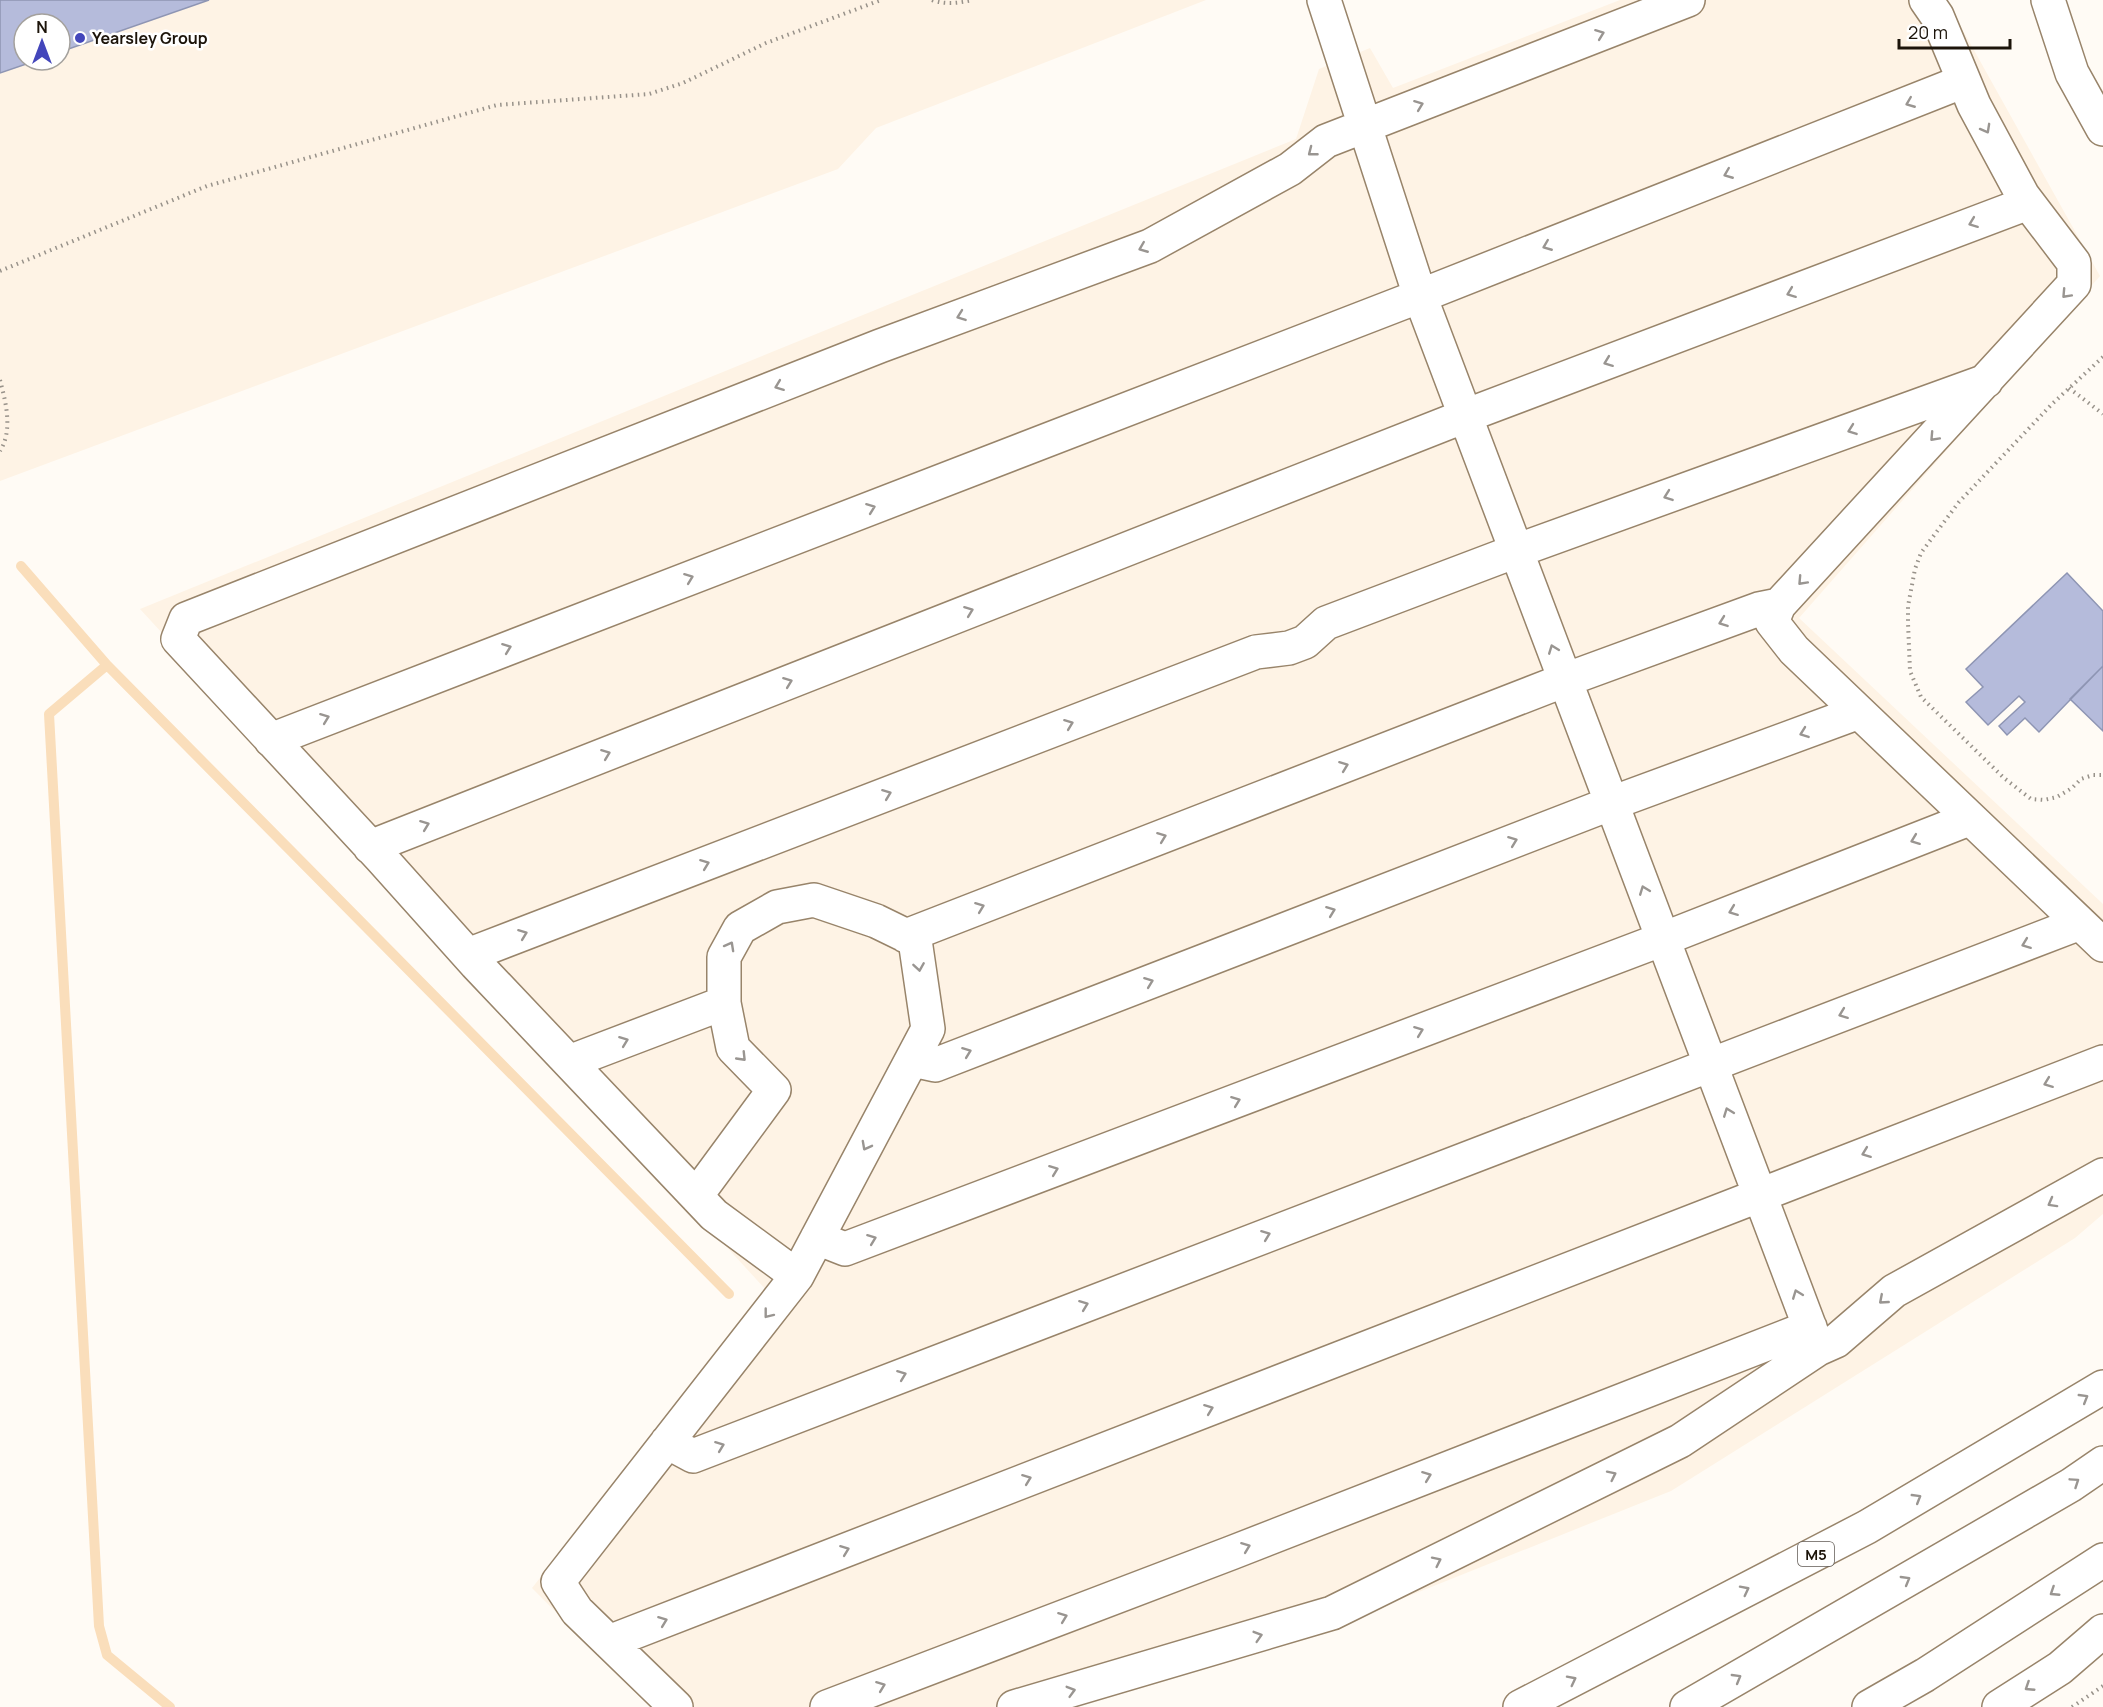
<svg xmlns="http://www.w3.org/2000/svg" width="2103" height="1707" font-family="Manrope,sans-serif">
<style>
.built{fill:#fef3e5;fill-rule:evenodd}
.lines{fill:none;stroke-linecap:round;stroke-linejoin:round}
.stream{stroke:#fadebb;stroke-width:10}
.building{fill:#b5bbdb;stroke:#8e95b3;stroke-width:1.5}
.minor-casing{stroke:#98846a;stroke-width:36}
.highway-casing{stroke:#98846a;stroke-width:36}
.path{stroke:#98928a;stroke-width:4;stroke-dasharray:1.5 4.5;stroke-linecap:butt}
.minor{stroke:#fff;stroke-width:33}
.highway{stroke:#fff;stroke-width:33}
.oneway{stroke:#999591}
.poi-dot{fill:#4346bb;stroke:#fff;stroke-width:2}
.labels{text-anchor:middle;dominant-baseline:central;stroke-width:5;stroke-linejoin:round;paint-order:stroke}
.shield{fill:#fff;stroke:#605a54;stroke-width:1.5}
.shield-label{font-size:15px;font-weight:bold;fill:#1c140a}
.poi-label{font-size:16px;font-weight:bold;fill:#1c140a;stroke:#fff;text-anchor:start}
</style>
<rect width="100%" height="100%" fill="#fffbf5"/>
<path class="built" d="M0,0h1206l-330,128 -38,41 -838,312zM24,24h36v36h-36z
M1620,0h326l154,276 -301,342 304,286v310l-28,24 -404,253 -342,137 -271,79h-408l-118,-119 236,-296 -628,-683 1156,-470 23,-70 51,-21 23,40z"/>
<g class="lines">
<path class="stream" d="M21,566l86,99 622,629
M107,665l-58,49 50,912 8,29 63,52"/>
</g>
<path class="building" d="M0,0h209l-149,52v-28h-36v36h14l-38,13z
M2067,573l36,38v55l-64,66 -14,-14 -18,17 -8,-9 26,-24 -6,-6 -31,29 -22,-23 17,-15 -17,-18z
M2103,666v65l-33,-32z"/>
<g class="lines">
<defs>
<path id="minor" d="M1324,0l96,296 398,1053
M1926,0l11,16 37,89 49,91 51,67v21l-295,321 -7,17 22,28 309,295
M2048,0l24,73 31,56
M271,740l1149,-444 544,-215
M370,847l1095,-431 563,-213
M906,936l659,-256 194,-71 20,-4
M468,955l788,-303 33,-4 16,-6 21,-19 190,-72 470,-170
M912,1060l23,5 677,-262 247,-91
M569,1062l155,-59
M817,1238l28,11 818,-310 306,-120
M797,1276l-83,-61 -238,-251 -95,-106 -203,-219 8,-20 694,-273 270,-100 140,-77 36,-28 362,-141
M667,1442l26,14 1387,-533
M609,1642l1494,-580
M676,1707l-99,-96 -19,-29 239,-306 131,-247 -13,-89 -39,-19 -62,-21 -37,7 -37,21 -16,29v46l9,45 41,42 -78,106
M827,1707l404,-154 579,-226
M1014,1707l318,-94 348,-172 138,-92 18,-8 58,-50 209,-116"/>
<path id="highway" d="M1520,1707l347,-180 236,-140
M1687,1707l384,-222 32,-22
M1869,1707l56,-32 178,-115
M1999,1707l61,-39 43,-37"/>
</defs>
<use href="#minor" class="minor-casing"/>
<use href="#highway" class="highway-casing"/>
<path class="path" d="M932,0c14,5 27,3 41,0
M0,271l207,-85 290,-81 152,-11 34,-11 83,-40 115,-43
M2103,357l-51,47 -93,98 -27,36 -11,15 -6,16 -7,37v17l2,48 11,26 83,81 27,21 13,1 13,-3 15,-9 9,-9 12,-4h10
M0,380c6,23 13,50 0,71
M2069,388l34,26
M2072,1707l31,-21"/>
<use href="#minor" class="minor"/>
<use href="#highway" class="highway"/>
</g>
<defs><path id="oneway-chevron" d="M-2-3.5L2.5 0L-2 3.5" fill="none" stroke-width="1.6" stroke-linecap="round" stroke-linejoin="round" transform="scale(1.5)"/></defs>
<g class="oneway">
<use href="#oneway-chevron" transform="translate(1600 34) rotate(-21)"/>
<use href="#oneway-chevron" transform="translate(1910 103) rotate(158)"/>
<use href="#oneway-chevron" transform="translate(1419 105) rotate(-21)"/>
<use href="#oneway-chevron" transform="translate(1986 129) rotate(61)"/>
<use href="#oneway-chevron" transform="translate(1312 152) rotate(142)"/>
<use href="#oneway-chevron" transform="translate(1728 174) rotate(158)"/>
<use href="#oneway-chevron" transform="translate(1973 223) rotate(159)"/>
<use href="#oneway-chevron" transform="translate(1547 246) rotate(158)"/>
<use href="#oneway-chevron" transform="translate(1143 248) rotate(158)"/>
<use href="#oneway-chevron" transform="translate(1791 293) rotate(159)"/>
<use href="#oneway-chevron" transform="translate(2066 294) rotate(133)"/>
<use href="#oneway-chevron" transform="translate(961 316) rotate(160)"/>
<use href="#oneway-chevron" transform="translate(1608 362) rotate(159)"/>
<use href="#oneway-chevron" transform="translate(779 386) rotate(159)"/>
<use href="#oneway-chevron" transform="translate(1852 430) rotate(160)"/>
<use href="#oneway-chevron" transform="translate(1934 437) rotate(133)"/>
<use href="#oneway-chevron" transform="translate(1668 496) rotate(160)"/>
<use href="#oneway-chevron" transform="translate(871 508) rotate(-21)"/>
<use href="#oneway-chevron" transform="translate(689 578) rotate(-21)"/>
<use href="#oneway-chevron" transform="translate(1802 581) rotate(133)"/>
<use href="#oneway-chevron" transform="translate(969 611) rotate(-21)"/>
<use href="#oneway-chevron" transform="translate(1723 622) rotate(160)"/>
<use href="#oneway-chevron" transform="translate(507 648) rotate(-21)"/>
<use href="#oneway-chevron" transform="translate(1553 649) rotate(-111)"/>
<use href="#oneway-chevron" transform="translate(788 682) rotate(-21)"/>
<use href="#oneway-chevron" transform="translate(325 718) rotate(-21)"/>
<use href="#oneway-chevron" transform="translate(1069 724) rotate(-21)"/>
<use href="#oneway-chevron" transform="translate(1804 733) rotate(160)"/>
<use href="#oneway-chevron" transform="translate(606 754) rotate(-21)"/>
<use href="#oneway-chevron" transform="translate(1344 766) rotate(-21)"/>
<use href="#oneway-chevron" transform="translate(887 794) rotate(-21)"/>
<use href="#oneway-chevron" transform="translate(425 825) rotate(-21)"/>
<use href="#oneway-chevron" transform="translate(1162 837) rotate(-21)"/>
<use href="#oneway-chevron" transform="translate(1915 840) rotate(159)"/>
<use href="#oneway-chevron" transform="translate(1513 841) rotate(-21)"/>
<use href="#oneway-chevron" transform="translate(705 864) rotate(-21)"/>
<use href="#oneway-chevron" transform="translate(1644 890) rotate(-111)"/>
<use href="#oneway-chevron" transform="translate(980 907) rotate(-21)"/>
<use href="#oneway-chevron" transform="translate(1331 911) rotate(-21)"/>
<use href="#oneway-chevron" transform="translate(1733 911) rotate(159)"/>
<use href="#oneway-chevron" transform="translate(523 934) rotate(-21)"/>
<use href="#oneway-chevron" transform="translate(2026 944) rotate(159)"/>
<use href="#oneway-chevron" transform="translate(730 946) rotate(-61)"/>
<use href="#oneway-chevron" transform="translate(919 967) rotate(81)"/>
<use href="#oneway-chevron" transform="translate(1149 982) rotate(-21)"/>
<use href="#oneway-chevron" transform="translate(1843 1014) rotate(159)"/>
<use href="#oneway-chevron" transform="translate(1419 1031) rotate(-21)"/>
<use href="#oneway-chevron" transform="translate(624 1041) rotate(-21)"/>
<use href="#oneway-chevron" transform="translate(967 1052) rotate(-21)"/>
<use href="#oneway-chevron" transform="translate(742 1057) rotate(46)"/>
<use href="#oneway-chevron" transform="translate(2048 1083) rotate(159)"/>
<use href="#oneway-chevron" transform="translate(1236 1101) rotate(-21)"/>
<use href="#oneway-chevron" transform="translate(1728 1112) rotate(-111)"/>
<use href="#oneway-chevron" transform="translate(866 1146) rotate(118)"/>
<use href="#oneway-chevron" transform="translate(1866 1153) rotate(159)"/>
<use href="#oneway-chevron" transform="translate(1054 1170) rotate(-21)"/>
<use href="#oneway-chevron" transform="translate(2052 1203) rotate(151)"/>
<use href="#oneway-chevron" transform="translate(1266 1235) rotate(-21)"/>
<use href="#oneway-chevron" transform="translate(872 1239) rotate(-21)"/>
<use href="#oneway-chevron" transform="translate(1797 1294) rotate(-111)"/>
<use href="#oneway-chevron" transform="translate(1883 1300) rotate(139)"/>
<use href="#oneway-chevron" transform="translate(1084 1305) rotate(-21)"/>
<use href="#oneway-chevron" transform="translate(768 1314) rotate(128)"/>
<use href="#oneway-chevron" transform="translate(902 1375) rotate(-21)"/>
<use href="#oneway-chevron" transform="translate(2084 1398) rotate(-31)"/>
<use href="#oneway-chevron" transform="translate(1209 1409) rotate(-21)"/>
<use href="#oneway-chevron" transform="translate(720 1446) rotate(-21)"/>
<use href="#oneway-chevron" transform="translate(1612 1475) rotate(-26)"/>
<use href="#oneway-chevron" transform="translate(1427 1476) rotate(-21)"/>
<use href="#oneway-chevron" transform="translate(1027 1479) rotate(-21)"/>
<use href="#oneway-chevron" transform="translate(2075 1482) rotate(-34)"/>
<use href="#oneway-chevron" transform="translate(1917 1498) rotate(-31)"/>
<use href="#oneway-chevron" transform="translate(1246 1547) rotate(-21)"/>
<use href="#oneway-chevron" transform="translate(845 1550) rotate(-21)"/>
<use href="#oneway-chevron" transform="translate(1437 1561) rotate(-26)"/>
<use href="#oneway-chevron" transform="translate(1906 1580) rotate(-30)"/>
<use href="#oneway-chevron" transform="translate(1745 1590) rotate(-27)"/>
<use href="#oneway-chevron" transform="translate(2054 1592) rotate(147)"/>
<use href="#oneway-chevron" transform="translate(1063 1617) rotate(-21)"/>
<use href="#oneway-chevron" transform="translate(663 1621) rotate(-21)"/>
<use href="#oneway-chevron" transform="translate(1258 1636) rotate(-17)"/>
<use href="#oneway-chevron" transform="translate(1737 1678) rotate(-30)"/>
<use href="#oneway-chevron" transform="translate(1572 1680) rotate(-27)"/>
<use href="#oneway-chevron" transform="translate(881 1686) rotate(-21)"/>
<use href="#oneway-chevron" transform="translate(2029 1687) rotate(147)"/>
<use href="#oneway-chevron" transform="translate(1071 1691) rotate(-16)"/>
</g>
<circle class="poi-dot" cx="80" cy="38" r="6"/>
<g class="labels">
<rect class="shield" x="1798" y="1542" width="36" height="24" rx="4.5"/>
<g class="shield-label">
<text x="1816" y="1554">M5</text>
</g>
<g class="poi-label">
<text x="92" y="38">Yearsley Group</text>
</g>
</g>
<g transform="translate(42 42)"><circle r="28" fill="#ffffff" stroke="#a4a19d" stroke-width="1.5"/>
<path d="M0-4.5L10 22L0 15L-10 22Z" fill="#4346bb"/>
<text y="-9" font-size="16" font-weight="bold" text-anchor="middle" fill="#1c140a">N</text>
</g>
<path d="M1899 39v9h111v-9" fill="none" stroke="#1c140a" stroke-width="3"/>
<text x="1908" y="39" font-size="18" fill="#1c140a" stroke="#ffffff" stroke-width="4.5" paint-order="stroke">20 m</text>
</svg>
